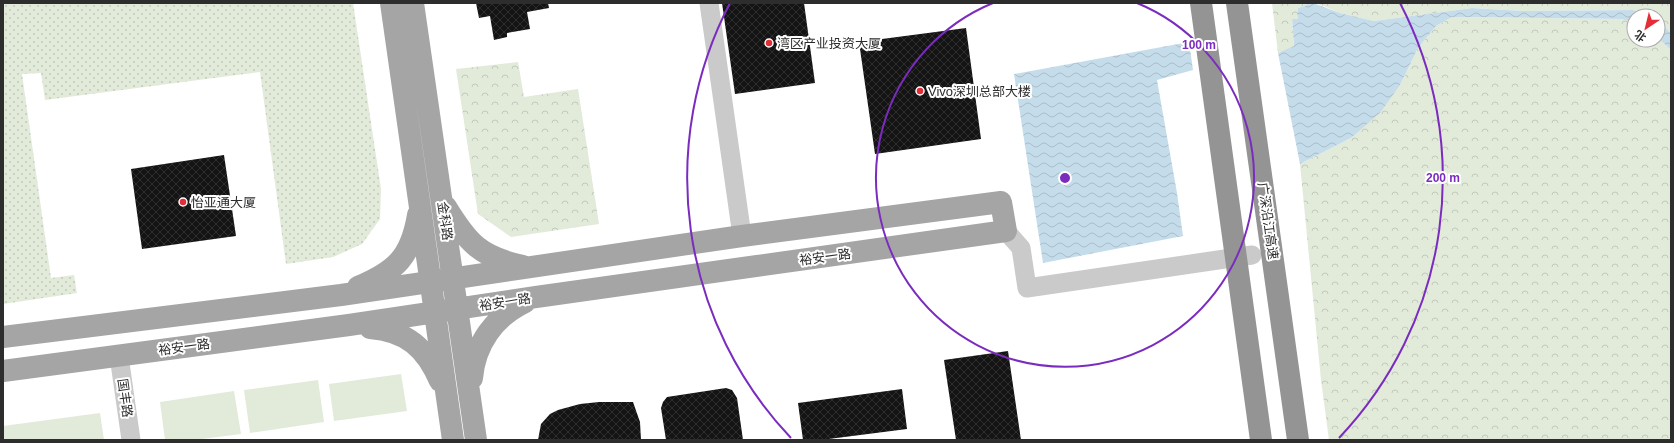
<svg xmlns="http://www.w3.org/2000/svg" width="1674" height="443" font-family="Arial,'Noto Sans SC',sans-serif">
<style>
.grass{fill:url(#grass-dots)}
.forest{fill:url(#forest-crowns)}
.pitch{fill:#e2eada}
.water{fill:url(#water-waves)}
.building{fill:url(#building-cross-hatch)}
.lines{fill:none;stroke-linecap:round;stroke-linejoin:round}
.minor{stroke:#cacaca;stroke-width:19}
.major{stroke:#a5a5a5;stroke-width:22}
.highway{stroke:#949494;stroke-width:22}
.highway-bridge{stroke:#949494;stroke-width:22}
.ring{fill:none;stroke:#7b2cbf;stroke-width:2}
.poi-dot{fill:#e52d37;stroke:#fff;stroke-width:1.5}
.labels{text-anchor:middle;dominant-baseline:central;stroke-width:4;stroke-linejoin:round;paint-order:stroke}
.poi-label{font-size:13px;fill:#2d2d2d;stroke:#fff;text-anchor:start}
.street-label{font-size:13px;fill:#2d2d2d;stroke:#fff}
.centre{fill:#7b2cbf;stroke:#fff;stroke-width:2}
.ring-label{font-size:12px;text-anchor:middle;font-weight:bold;fill:#7b2cbf;stroke:#fff;stroke-width:4;stroke-linejoin:round;paint-order:stroke}
</style>
<defs>
<pattern id="grass-dots" width="8" height="8" patternUnits="userSpaceOnUse"><rect width="8" height="8" fill="#e2eada"/><path d="M2 2h.1M6 6h.1" fill="none" stroke="#c2c9bb" stroke-width="1.8" stroke-linecap="round"/></pattern>
<pattern id="forest-crowns" width="20" height="18" patternUnits="userSpaceOnUse"><rect width="20" height="18" fill="#e2eada"/><path d="M2 6a3 3 0 1 1 6 0M12 15a3 3 0 1 1 6 0" fill="none" stroke="#c2c9bb"/></pattern>
<pattern id="water-waves" width="16" height="10" patternUnits="userSpaceOnUse"><rect width="16" height="10" fill="#c5dceb"/><path d="M0 5q4-4 8 0t8 0" fill="none" stroke="#aabdca"/></pattern>
<pattern id="building-cross-hatch" width="8" height="8" patternUnits="userSpaceOnUse"><rect width="8" height="8" fill="#141414"/><path d="M0 0l8 8M0 8l8-8" fill="none" stroke="#2e2e2e"/></pattern>
</defs>
<rect width="100%" height="100%" fill="#fff"/>
<path class="grass" d="M3,3h350l28,186 -1,30 -18,25 -29,13 -47,7 -26,-192 -215,28 -4,-27 -19,1 29,204 23,-3 3,18 -74,11z"/>
<path class="forest" d="M1272,3h41l-15,5v11l-6,1 2,27 -16,6z
M1316,3h355v30l-13,-13v-4h-10l-15,-6 -110,1 -51,-3 -98,13 -34,-8z
M1452,17l172,2 10,3v18h24v-2l13,12v390h-342l-8,-60 -21,-216 51,-26 49,-53 18,-37 18,-22z
M518,62l6,35 54,-8 21,135 -88,13 -33,-23 -22,-145z"/>
<path class="pitch" d="M401,374l6,37 -73,10 -5,-37z
M318,380l6,42 -74,11 -6,-43z
M234,391l7,43 -47,6h-29l-5,-38z
M100,413l4,27h-101v-14z"/>
<path class="water" d="M1313,3l27,10 34,8 98,-13 51,3 110,-1 15,6h-14v6l-12,-3 -170,-2 -16,9 -18,22 -18,37 -20,28 -29,25 -51,26 -22,-111 16,-7 -2,-27h6v-11z
M1658,20l13,13v17l-13,-12z
M1189,42l4,28 -36,10 20,113 6,43 -140,27 -29,-189z"/>
<path class="building" d="M476,3h72l1,5 -22,4 3,17 -23,4v4l-13,3 -4,-24 -11,2z
M722,3h82l11,80 -80,11z
M966,28l15,111 -106,15 -16,-112z
M224,155l12,81 -94,13 -11,-80z
M1008,351l13,89h-65l-12,-80z
M726,388l6,2 5,8 6,42h-77l-5,-32 2,-6 4,-5z
M902,389l5,40 -86,11h-18l-5,-37z
M599,402h34l7,20 1,18h-103l3,-16 9,-10 8,-4 22,-6z"/>
<g class="lines">
<path class="minor" d="M709,3l33,233
M1006,231l15,17 6,40 225,-33
M119,356l12,84"/>
<path class="major" d="M391,3l62,437
M413,3l63,437
M446,207c22,36 34,50 77,59
M358,287c38,-16 53,-30 60,-72
M370,328c37,3 56,20 70,53
M3,337l338,-42 401,-59 259,-34 5,29 -470,66 -187,28 -346,46
M472,378c3,-34 22,-61 53,-76"/>
<path class="highway" d="M1237,3l61,437"/>
<path class="highway-bridge" d="M1201,3l60,437"/>
</g>
<g class="ring">
<path d="M1137 3A189 189 0 1 1 993 3"/>
<path d="M791 438A378 378 0 0 1 730 3M1400 3A378 378 0 0 1 1339 438"/>
</g>
<g class="poi-dot">
<circle cx="769" cy="43" r="4"/>
<circle cx="920" cy="91" r="4"/>
<circle cx="183" cy="202" r="4"/>
</g>
<g class="labels">
<g class="poi-label">
<text x="777" y="43">湾区产业投资大厦</text>
<text x="928" y="91">Vivo深圳总部大楼</text>
<text x="191" y="202">怡亚通大厦</text>
</g>
<g class="street-label">
<text transform="translate(445 221) rotate(82)">金科路</text>
<text transform="translate(1268 221) rotate(82)">广深沿江高速</text>
<text transform="translate(825 257) rotate(-8)">裕安一路</text>
<text transform="translate(505 302) rotate(-9)">裕安一路</text>
<text transform="translate(184 347) rotate(-8)">裕安一路</text>
<text transform="translate(125 398) rotate(82)">国丰路</text>
</g>
</g>
<circle cx="1065" cy="178" r="6" class="centre"/>
<g class="ring-label">
<text x="1199" y="49">100 m</text>
<text x="1443" y="182">200 m</text>
</g>
<rect width="1674" height="443" fill="none" stroke="#2d2d2d" stroke-width="8"/>
<g transform="translate(1646 28) rotate(215)"><circle r="19" fill="#ffffff" stroke="#ababab"/>
<path d="M0-3L7 15L0 10L-7 15Z" fill="#e52d37"/>
<text y="-6" font-size="11" font-weight="bold" text-anchor="middle" fill="#2d2d2d">北</text>
</g>
</svg>
